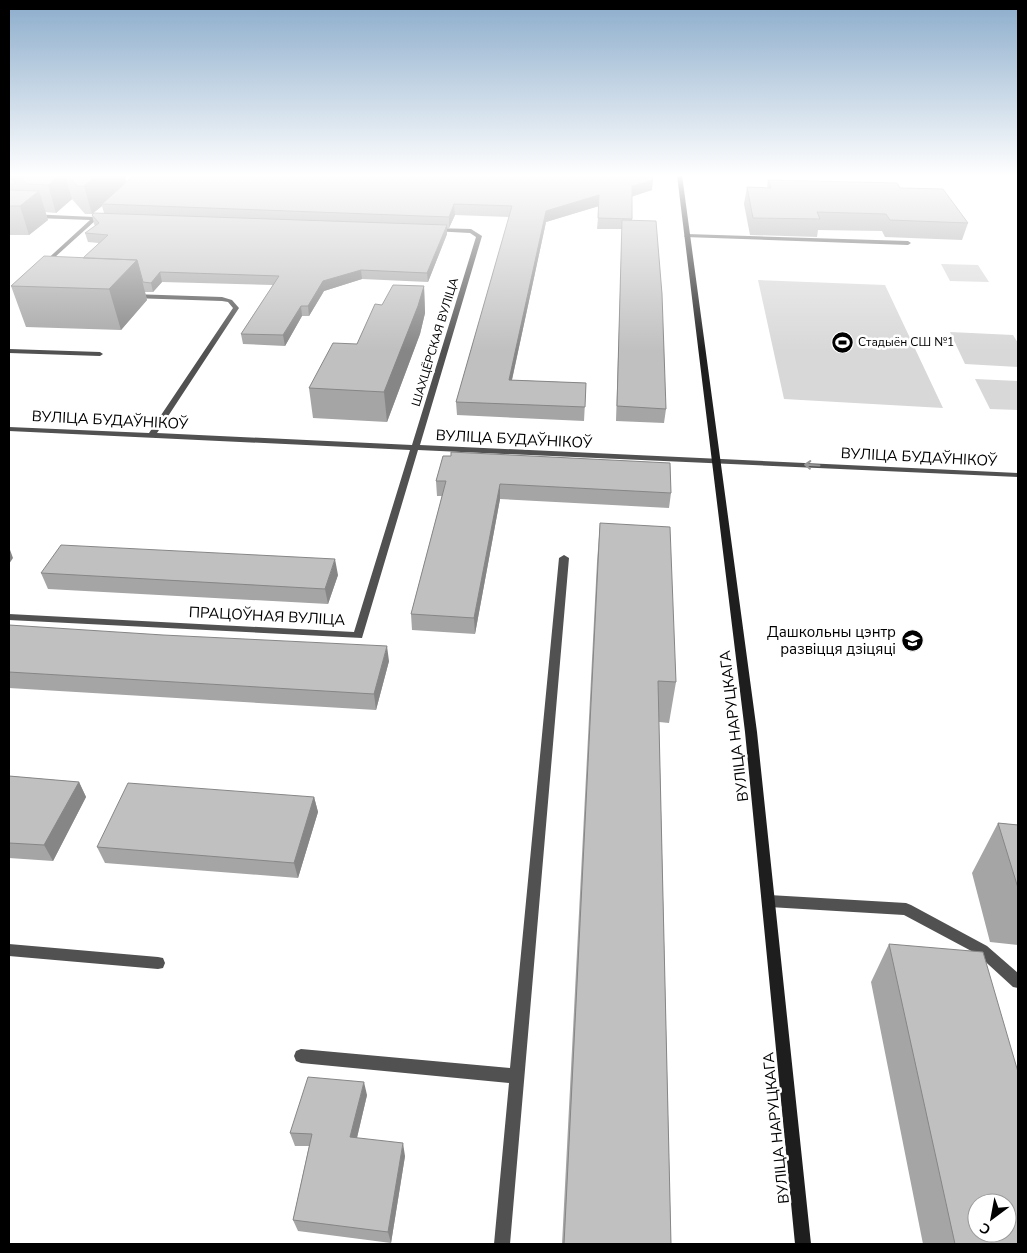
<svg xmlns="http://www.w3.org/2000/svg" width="1027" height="1253" font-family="'Nunito Sans',sans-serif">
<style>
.green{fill:#d8d8d8}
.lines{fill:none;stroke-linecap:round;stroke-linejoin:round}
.lane{fill:#515151;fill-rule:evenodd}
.street{fill:#515151;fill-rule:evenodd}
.secondary{fill:#1e1e1e;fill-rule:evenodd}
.wall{fill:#a5a5a5}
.shaded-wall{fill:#868686}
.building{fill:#c0c0c0;stroke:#868686;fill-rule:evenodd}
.oneway{stroke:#979797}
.labels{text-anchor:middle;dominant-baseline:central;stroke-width:5;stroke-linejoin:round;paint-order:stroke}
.far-street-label{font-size:12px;fill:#000;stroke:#fff}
.far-poi-label{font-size:12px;fill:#000;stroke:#fff;text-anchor:start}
.street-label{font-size:15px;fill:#000;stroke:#fff}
.poi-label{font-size:15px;fill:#000;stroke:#fff;text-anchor:end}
</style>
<rect width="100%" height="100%" fill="#fff"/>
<path class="green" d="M941,264l37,1 11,17 -39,-1z
M758,280l127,5 58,123 -159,-9z
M950,332l63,3 5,8v24l-53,-3z
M975,379l43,2v29l-28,-1z"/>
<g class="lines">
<path class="lane" d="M687,234l221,7 3,2 -3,2 -223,-8 -1,-1z
M9,349l91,3 3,2 -3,2 -91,-3z
M564,555l5,3 -59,686h-16l15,-161 -208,-20 -5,-2 -2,-5 2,-5 5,-2 209,19 49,-510z
M769,895l137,8 5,2 76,41 31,27v15l-5,-1 -36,-33 -73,-39 -135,-8 -5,-2 -2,-4 2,-4z"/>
<path class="street" d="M9,213l85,4 4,-3 3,2 -1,1 8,2 -3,2 -9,-1 -52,47 -2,-1v-2l48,-44 -81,-3z
M435,228l36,1 11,7 -62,209 598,28v4l-600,-27 -56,188 -353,-18v-6l345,18 56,-182 -401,-19v-4l140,6 84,-125 -5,-6 -6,-1 -90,-3 -3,-2 3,-2 90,3 10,3 7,8 -82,125 255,12 64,-208 -6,-4 -37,-2 -1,-1z
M9,944l149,13 5,1 2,5 -2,5 -5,1 -149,-13z"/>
<path class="secondary" d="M677,175h5l75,557 54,512h-16l-50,-512z
M1007,175h11v2z"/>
</g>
<path class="wall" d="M9,175h116l1,7 526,8 -20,6v24l34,189 -2,14 -48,-2 6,-192h-25l2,-23 -53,16 -34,158 74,3 -2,38 -127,-6 -1,-13 53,-185 -54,-2 -6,13h-2v6l-19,48 -66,-3 -38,12 -15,25h-7l-17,30 -42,-2 -2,-10 32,-49 -111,-3 -9,10h-8l2,8 -26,30 -95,-3 -15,-41 72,-28 16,-15 -11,-1 -3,-9 10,-7 -1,-2 -2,-9 12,-2 -2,-7 -10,8h-7l-13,-15 -16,14 -11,-1 3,8 -19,15h-20z
M768,180l132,8 68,35 -6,17 -77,-3 -3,-6 -64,-1 -1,7 -67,-2 -6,-31 3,-17 20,1z
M424,286l1,27 -5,21 -33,88 -74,-4 -4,-30 48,-44 25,-39z
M443,456l228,37 -2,15 -169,-9 -25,135 -63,-4 -1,-16 31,-118h-5l-1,-15z
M600,523l76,159 -7,41 -10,-1 12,522h-109l35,-682z
M41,573l297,2 -10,29 -280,-15z
M9,625l380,36 -13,49 -367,-22z
M9,776l70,6 7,15 -33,64 -44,-3z
M314,797l4,15 -20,66 -193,-15 -8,-16z
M998,823l20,2v120l-28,-3 -18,-69z
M889,944l129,300h-95l-52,-262z
M367,1095l-10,43 48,18 -14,87 -93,-12 -5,-11 16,-74h-14l-5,-13z"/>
<path class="shaded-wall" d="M60,175h5l7,24 -16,14 -8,-28z
M97,175h28l2,9 -25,20v2l-10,8 -8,-28z
M653,180l-1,10 -21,7 1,-11z
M39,191l9,29 -19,15 -9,-29z
M599,195v11l-53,16 -37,171v-13l37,-169z
M454,204l1,11 -6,13v-11z
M447,225v9l-19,48 -1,-9z
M137,260l10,40 -26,30 -12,-41z
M361,270l1,9 -38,12 -15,25 -1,-10 15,-25z
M160,272l2,10 -9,10 -2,-9z
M424,286l1,27 -5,21 -33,88 -3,-30z
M301,306l1,10 -17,30 -2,-11z
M500,484v15l-25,135 -1,-16z
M9,547l4,11 -4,6z
M335,559l3,16 -10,29 -3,-15z
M387,646l2,15 -13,49 -2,-16z
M79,782l7,15 -33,64 -9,-16z
M314,797l4,15 -20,66 -4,-15z
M364,1082l3,13 -13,55 -4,-13z
M403,1143l2,13 -14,87 -3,-11z"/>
<path class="building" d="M18,175h42l-12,10 -21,-1z
M68,175h29l-13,11h-7z
M134,175h518l1,5 -21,6v33l-34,-1 1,-23 -53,16 -37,169 77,3 -1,24 -129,-5 56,-196 -58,-2 -5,13 -347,-13z
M9,179l3,1 4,4h-7z
M768,180l129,3 3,5 43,1 25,34 -78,-3 -4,-6 -69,-2 3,7 -67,-1 -6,-31 24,1z
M9,190l30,1 -19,15h-11z
M94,213l353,12 -20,48 -66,-3 -38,11 -15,25h-7l-18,29 -42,-1 38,-58 -119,-4 -9,11 -8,-1 -6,-22 -54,-2 25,-23 -23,-2 14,-10 -7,-8z
M622,220l34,1 6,73 4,115 -49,-3z
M44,256l93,4 -28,29 -98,-3z
M393,285l31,1 -6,20 -34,86 -75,-4 24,-45 24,1 18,-40 7,1z
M451,452l219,11 1,30 -171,-9 -26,134 -63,-4 35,-133h-10l7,-25h8z
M600,523l70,4 6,155 -18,-1 13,563h-107z
M61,545l274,14 -10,30 -284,-16z
M9,625l154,10 224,11 -13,48 -365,-22z
M9,776l70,6 -35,63 -35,-2z
M128,783l186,14 -20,66 -197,-16z
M998,823l20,2v63z
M889,944l94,8 35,120v172h-63zM977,1203h30v30h-30z
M308,1077l56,5 -14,55 53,6 -15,89 -95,-12 19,-86 -22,-1z"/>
<defs><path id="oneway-shaft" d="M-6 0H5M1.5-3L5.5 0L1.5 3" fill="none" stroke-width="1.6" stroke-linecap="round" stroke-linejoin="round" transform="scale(1.25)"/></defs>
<use class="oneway" href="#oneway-shaft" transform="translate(812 465) rotate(-177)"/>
<linearGradient id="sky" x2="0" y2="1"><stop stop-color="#8baccb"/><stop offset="0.5" stop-color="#fff"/><stop offset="1" stop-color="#fff" stop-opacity="0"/></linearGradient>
<rect width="1027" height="351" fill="url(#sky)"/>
<defs>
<symbol id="stadium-disc" viewBox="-11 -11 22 22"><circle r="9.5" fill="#000" stroke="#fff"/><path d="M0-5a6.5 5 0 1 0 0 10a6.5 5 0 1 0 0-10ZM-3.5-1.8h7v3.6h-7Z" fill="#fff"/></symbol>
<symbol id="school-disc" viewBox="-11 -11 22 22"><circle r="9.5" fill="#000" stroke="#fff"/><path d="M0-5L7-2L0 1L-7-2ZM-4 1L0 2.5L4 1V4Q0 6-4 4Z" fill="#fff"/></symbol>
</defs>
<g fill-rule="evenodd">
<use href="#stadium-disc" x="830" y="330" width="25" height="25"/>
<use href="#school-disc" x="900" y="628" width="25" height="25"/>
</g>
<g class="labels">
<g class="far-street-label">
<text transform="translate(435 342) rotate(-73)">ШАХЦЁРСКАЯ ВУЛІЦА</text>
</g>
<g class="far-poi-label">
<text x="858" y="342">Стадыён СШ №1</text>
</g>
<g class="street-label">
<text transform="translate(110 420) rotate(3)">ВУЛІЦА БУДАЎНІКОЎ</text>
<text transform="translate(514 439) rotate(3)">ВУЛІЦА БУДАЎНІКОЎ</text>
<text transform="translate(919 457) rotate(3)">ВУЛІЦА БУДАЎНІКОЎ</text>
<text transform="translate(267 616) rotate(3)">ПРАЦОЎНАЯ ВУЛІЦА</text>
<text transform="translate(734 726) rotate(-97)">ВУЛІЦА НАРУЦКАГА</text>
<text transform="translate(776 1128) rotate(-96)">ВУЛІЦА НАРУЦКАГА</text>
</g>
<g class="poi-label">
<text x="896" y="632">Дашкольны цэнтр<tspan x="896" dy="17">развіцця дзіцяці</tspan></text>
</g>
</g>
<rect width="1027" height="1253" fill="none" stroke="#000000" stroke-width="20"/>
<g transform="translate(992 1218) rotate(212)"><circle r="24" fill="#ffffff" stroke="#999999"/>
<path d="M0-4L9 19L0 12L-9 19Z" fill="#000000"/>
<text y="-8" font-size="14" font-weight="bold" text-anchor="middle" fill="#000000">С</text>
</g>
</svg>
